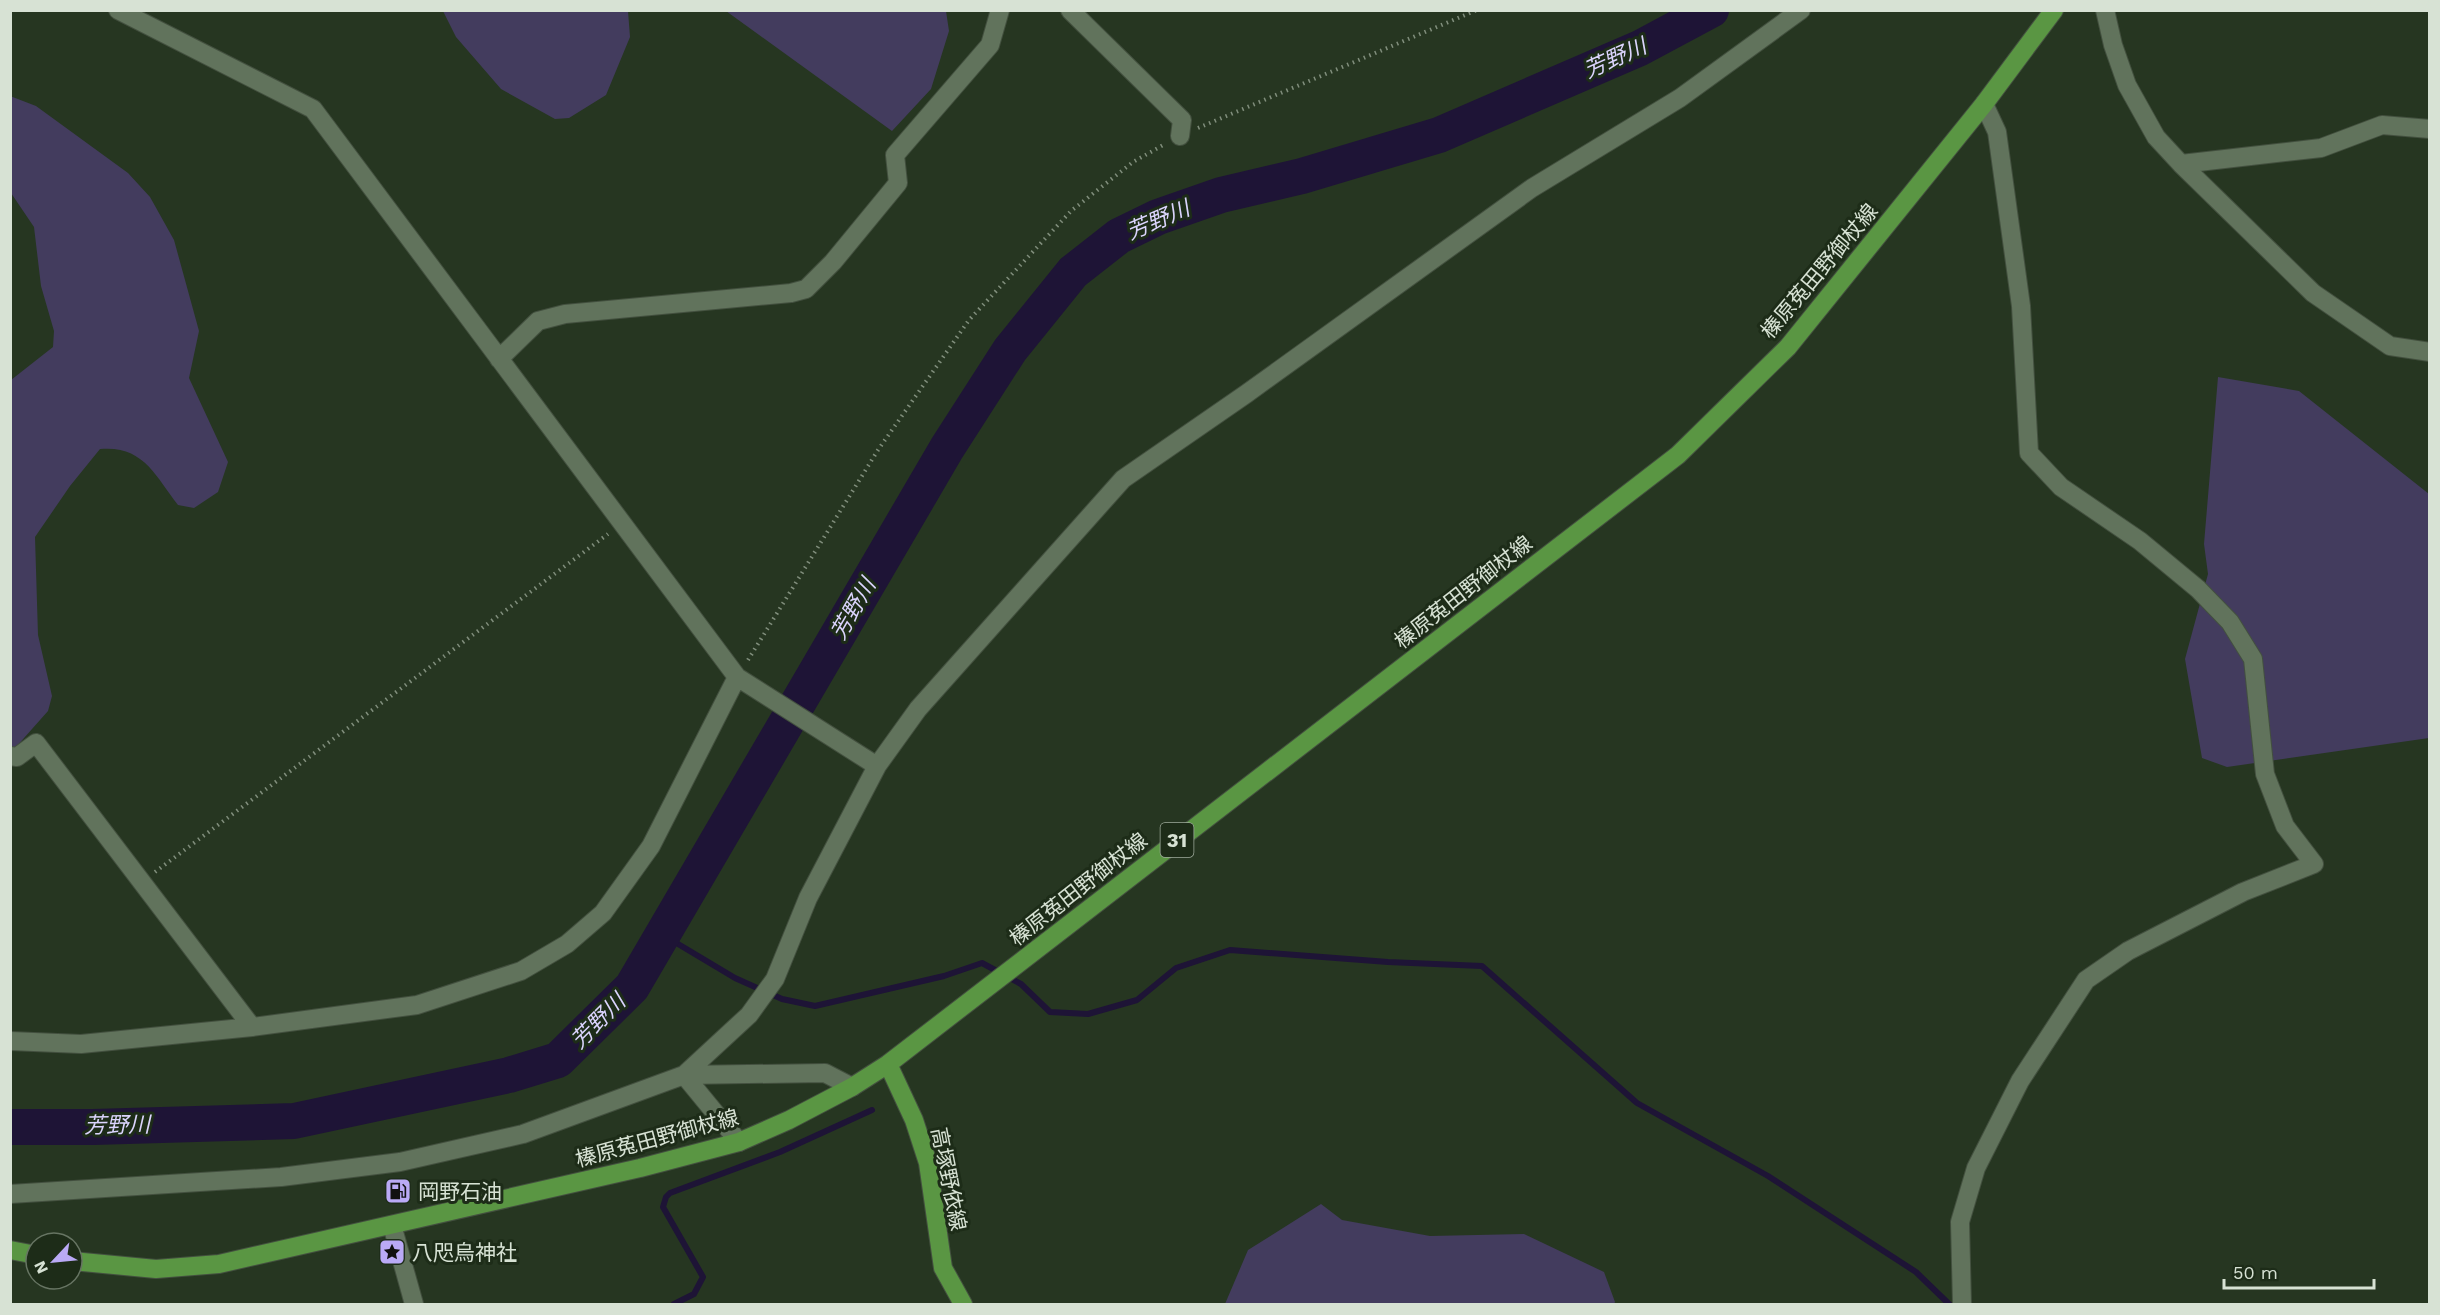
<svg xmlns="http://www.w3.org/2000/svg" width="2440" height="1315" font-family="'Work Sans','Noto Sans JP',sans-serif">
<style>
.green{fill:#433c5e}
.lines{fill:none;stroke-linecap:round;stroke-linejoin:round}
.stream{stroke:#1e1436;stroke-width:6}
.river{stroke:#1e1436;stroke-width:36}
.minor-casing{stroke:#43503f;stroke-width:20}
.major-casing{stroke:#43503f;stroke-width:20}
.path{stroke:#808e7c;stroke-width:4;stroke-dasharray:1.5 4.5;stroke-linecap:butt}
.minor{stroke:#61735c;stroke-width:18}
.major{stroke:#5a9643;stroke-width:18}
.labels{text-anchor:middle;dominant-baseline:central;stroke-width:6;stroke-linejoin:round;paint-order:stroke}
.shield{fill:#1d2c18;stroke:#9fab9c;stroke-width:1.5}
.shield-label{font-size:20px;font-weight:bold;fill:#d7e2d4}
.street-label{font-size:21px;fill:#d7e2d4;stroke:#1d2c18}
.poi-label{font-size:21px;fill:#d7e2d4;stroke:#1d2c18;text-anchor:start}
.water-label{font-size:22px;font-style:italic;fill:#dbd4fd;stroke:#1d2c18}
</style>
<rect width="100%" height="100%" fill="#263621"/>
<path class="green" d="M443,11h185l2,26 -24,58 -37,23 -14,1 -54,-30 -45,-52z
M726,11h220l3,20 -18,58 -39,42z
M10,96l26,10 92,67 22,24 24,43 25,91 -10,47 39,84 -10,30 -24,16 -16,-3c-23,-30 -35,-60 -78,-56l-30,37 -35,51 3,98 14,61 -4,15 -32,36h-5v-367l42,-33 1,-16 -13,-45 -7,-59 -23,-34z
M2218,377l81,14 130,103v244l-202,29 -25,-9 -17,-99 23,-85 -4,-30z
M1321,1204l21,16 88,16 94,-2 80,38 11,30 -1,2h-389l23,-54z"/>
<g class="lines">
<path class="stream" d="M663,935l72,43 47,21 33,7 129,-30 38,-13 39,21 29,28 38,2 49,-14 39,-32 54,-18 158,12 94,4 155,137 131,73 148,96 33,32
M674,1304l20,-10 9,-17 -40,-70 3,-10 4,-4 110,-41 92,-42"/>
<path class="river" d="M10,1127h83l201,-6 215,-46 49,-15 74,-73 315,-539 63,-98 63,-78 46,-36 39,-19 63,-22 81,-19 137,-41 201,-87 71,-38"/>
<defs>
<path id="minor" d="M118,10l195,99 424,568 140,89
M1070,10l112,110 -2,16
M2105,10l8,35 14,40 29,52 25,27 132,129 77,53 40,6
M2181,164l140,-16 61,-23 48,4
M499,359l39,-38 27,-7 226,-21 15,-4 27,-27 65,-79 -3,-28 95,-110 10,-35
M10,756l7,1 19,-14 216,284
M10,1041l71,3 171,-17 165,-22 104,-34 46,-27 36,-31 48,-67 86,-169
M684,1075l141,-2 27,14
M684,1075l55,67
M10,1194l271,-17 119,-15 123,-28 161,-59 65,-60 26,-36 33,-81 69,-132 41,-57 205,-230 123,-85 286,-206 148,-90 121,-88
M392,1225l22,79
M1962,1304l-2,-82 16,-54 44,-87 66,-101 42,-29 115,-59 71,-28 -29,-38 -20,-52 -12,-115 -23,-37 -32,-33 -58,-48 -79,-54 -32,-34 -8,-147 -24,-174 -13,-28"/>
<path id="major" d="M888,1064l26,56 14,43 15,105 20,36
M10,1250l26,5
M72,1261l84,8 63,-5 421,-96 99,-26 50,-22 63,-33 36,-23 790,-609 110,-108 196,-243 70,-94"/>
</defs>
<use href="#minor" class="minor-casing"/>
<use href="#major" class="major-casing"/>
<path class="path" d="M1198,128l279,-118
M748,660l130,-210 91,-130 102,-109 62,-49 32,-18
M155,872l453,-338"/>
<use href="#minor" class="minor"/>
<use href="#major" class="major"/>
</g>
<defs>
<symbol id="fuel-square" viewBox="-11 -11 22 22"><rect x="-9" y="-9" width="18" height="18" rx="4" fill="#baaaf6" stroke="#1d2c18"/><path d="M-5.5-6h7V0h2V4h1.3V-2.5L3-4.5l.8-.8L6-3V5H2.5V1h-1V6h-7ZM-4.2-4.7v3.2H.2V-4.7Z" fill="#111"/></symbol>
<symbol id="sight-square" viewBox="-11 -11 22 22"><rect x="-9" y="-9" width="18" height="18" rx="4" fill="#baaaf6" stroke="#1d2c18"/><path d="M0-6L1.8-2.2L6-1.7L2.9 1.2L3.7 5.4L0 3.3L-3.7 5.4L-2.9 1.2L-6-1.7L-1.8-2.2Z" fill="#111"/></symbol>
</defs>
<g fill-rule="evenodd">
<use href="#fuel-square" x="383" y="1176" width="30" height="30"/>
<use href="#sight-square" x="377" y="1237" width="30" height="30"/>
</g>
<g class="labels">
<rect class="shield" x="1160.5" y="823" width="33" height="34" rx="4.5"/>
<g class="shield-label">
<text x="1177" y="840">31</text>
</g>
<g class="street-label">
<text transform="translate(1819 271) rotate(-50)">榛原菟田野御杖線</text>
<text transform="translate(1463 592) rotate(-38)">榛原菟田野御杖線</text>
<text transform="translate(1078 889) rotate(-38)">榛原菟田野御杖線</text>
<text transform="translate(657 1138) rotate(-15)">榛原菟田野御杖線</text>
<text transform="translate(949 1179) rotate(79)">高塚野依線</text>
</g>
<g class="poi-label">
<text x="418" y="1191">岡野石油</text>
<text x="412" y="1252">八咫烏神社</text>
</g>
<g class="water-label">
<text transform="translate(1615 58) rotate(-24)">芳野川</text>
<text transform="translate(1158 220) rotate(-23)">芳野川</text>
<text transform="translate(853 609) rotate(-60)">芳野川</text>
<text transform="translate(598 1021) rotate(-45)">芳野川</text>
<text transform="translate(117 1125) rotate(-1)">芳野川</text>
</g>
</g>
<rect width="2440" height="1315" fill="none" stroke="#d7e2d4" stroke-width="24"/>
<g transform="translate(54 1261) rotate(244)"><circle r="28" fill="#1d2c18" stroke="#677563" stroke-width="1.5"/>
<path d="M0-4.5L10 22L0 15L-10 22Z" fill="#baaaf6"/>
<text y="-9" font-size="16" font-weight="bold" text-anchor="middle" fill="#d7e2d4">N</text>
</g>
<path d="M2224 1279v9h150v-9" fill="none" stroke="#d7e2d4" stroke-width="3"/>
<text x="2233" y="1279" font-size="18" fill="#d7e2d4" stroke="#1d2c18" stroke-width="4.5" paint-order="stroke">50 m</text>
</svg>
